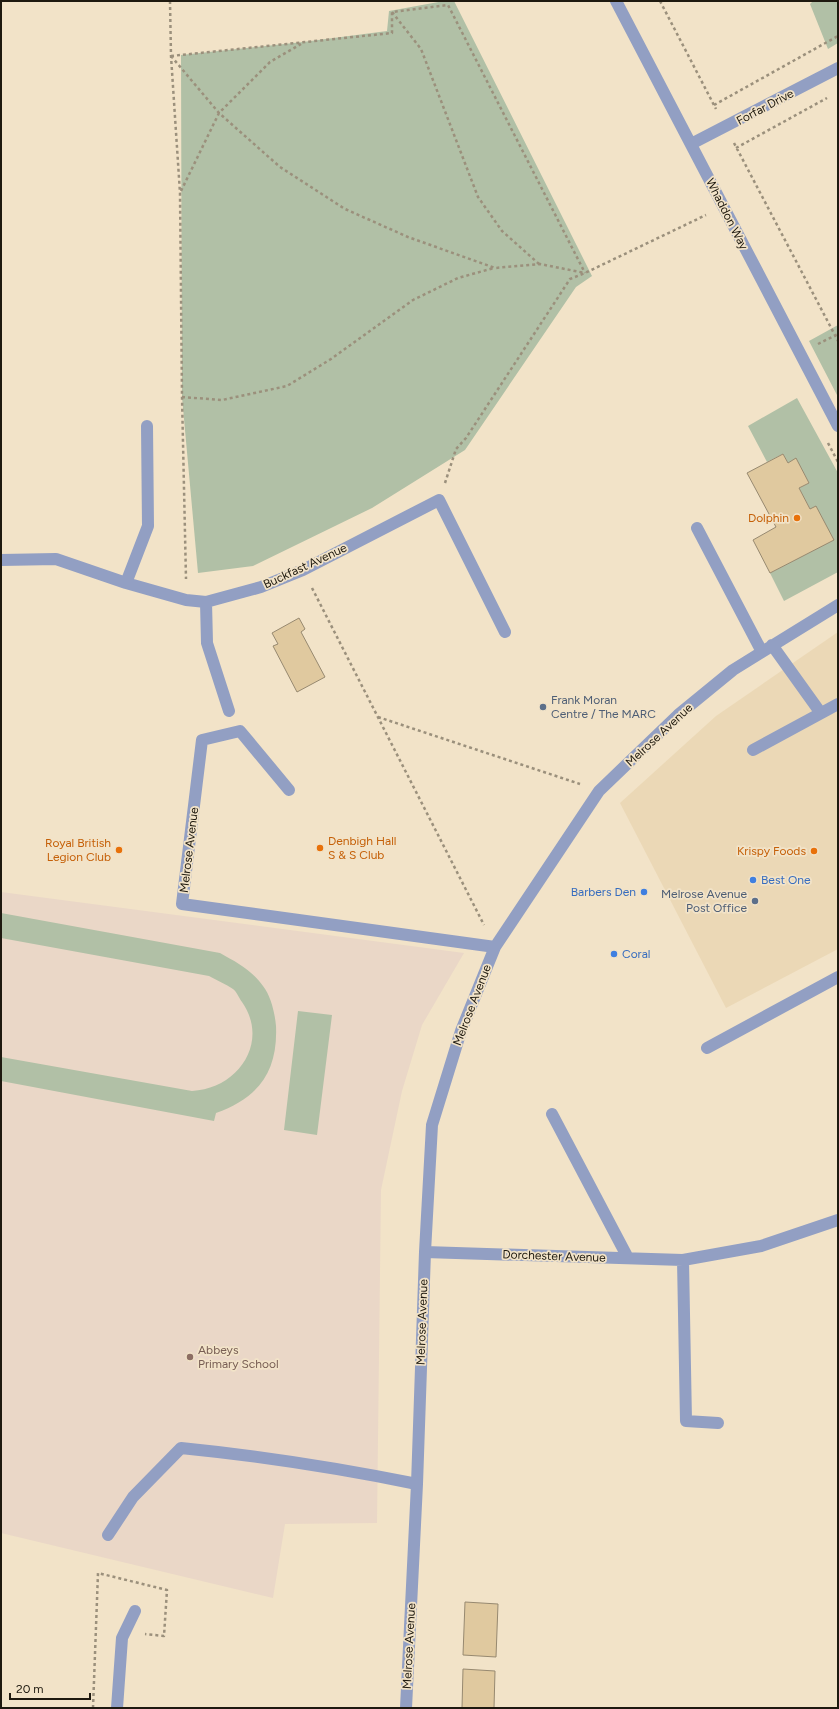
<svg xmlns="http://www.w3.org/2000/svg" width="839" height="1709" font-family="Figtree,sans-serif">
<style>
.built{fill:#ebd8b6}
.education{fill:#ead7c7}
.green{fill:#b1c0a6}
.building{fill:#e0c99f;stroke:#978970}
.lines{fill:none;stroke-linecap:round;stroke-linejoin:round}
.path{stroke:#9b907c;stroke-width:2.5;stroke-dasharray:3 3;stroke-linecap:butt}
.minor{stroke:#929fc3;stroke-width:12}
.food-dot{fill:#e8710a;stroke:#f2e3c8;stroke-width:1.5}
.service-dot{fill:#5c6f8a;stroke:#f2e3c8;stroke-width:1.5}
.shop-dot{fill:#3f7fe0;stroke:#f2e3c8;stroke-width:1.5}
.education-dot{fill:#8d6e63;stroke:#f2e3c8;stroke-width:1.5}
.labels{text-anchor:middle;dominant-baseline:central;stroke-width:3.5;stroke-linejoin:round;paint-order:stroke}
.street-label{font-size:12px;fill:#1e190f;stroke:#f2e3c8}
.food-label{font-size:12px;fill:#c56008;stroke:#f2e3c8;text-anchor:end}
.service-label{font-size:12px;fill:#4e5e75;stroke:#f2e3c8;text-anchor:start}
.shop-label{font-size:12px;fill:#366cbe;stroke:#f2e3c8;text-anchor:start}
.education-label{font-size:12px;fill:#785e54;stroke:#f2e3c8;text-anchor:start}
</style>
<rect width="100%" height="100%" fill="#f2e3c8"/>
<path class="built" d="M838,632v317l-112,59 -106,-205 96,-87z"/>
<path class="education" d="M1,892l463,61 -42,72 -20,66 -21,99 -4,333 -92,1 -12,74 -272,-65z"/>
<path class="green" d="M444,1h10l138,275 -16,11 -111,163 -93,58 -119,58 -55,7 -16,-176 -1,-342 122,-13 84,-11 2,-20z
M813,1h25v42l-10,6 -18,-45z
M838,325v72l-29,-56z
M797,398l41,75v99l-54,29 -14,-28 63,-33 -23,-31 -11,-21 10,-5 -13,-24 -8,4 -5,-9 -16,8 -19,-36z
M1,913l219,40c16,9 32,17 43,33 8,10 12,28 13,40 2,46 -18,72 -60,87l-2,8 -213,-40v-24l191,34c46,-2 78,-49 50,-89 -3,-4 -5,-10 -9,-13 -7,-5 -17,-9 -24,-13l-208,-38z
M298,1011l34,4 -15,120 -33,-5z"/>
<path class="building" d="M783,454l5,9 8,-5 13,25 -10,5 11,21 6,-3 18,34 -64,33 -17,-33 23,-13 -29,-54z
M299,618l6,11 -4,3 24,45 -28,15 -24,-46 5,-2 -6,-11z
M465,1602l33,2 -2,53 -33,-2z
M463,1669l32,2 -1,37h-32z"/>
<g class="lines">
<path class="path" d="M170,1l1,55 9,137 2,204 4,182
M660,1l56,108
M392,12l29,37 57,148 24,34 37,33
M171,56l221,-23v-21l56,-7 137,268
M171,56l48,57 61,54 65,42 63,28 87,31 45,-4 45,9
M714,105l124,-69
M734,143l104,198
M736,148l91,-50
M181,191l38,-78 51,-51 31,-18
M818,344l20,-10
M182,397l40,3 65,-14 44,-27 82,-59 45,-22 36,-10
M828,443l10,19
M445,483l11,-34 10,-11 104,-159 15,-6 121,-58
M312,588l172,337
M378,717l202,67
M93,1708l5,-135 69,17 -3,46 -19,-2"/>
<path class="minor" d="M616,1l222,425
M691,144l147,-76
M697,528l65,124
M1,560l55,-1 70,24 60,17 20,2 55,-15 42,-17 136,-70 66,132
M126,583l22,-57 -1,-100
M206,602l1,41 22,68
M772,645l48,67
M753,750l85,-46
M289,790l-49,-59 -38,9 -20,164 313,43
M707,1048l131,-71
M552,1114l76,144
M425,1252l258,8 78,-14 77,-26
M683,1260l3,161 32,2
M108,1535l25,-38 48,-49c80,8 157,20 236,36
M117,1708l5,-70 13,-27
M406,1708l11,-224 8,-232 7,-127 29,-94 34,-84 104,-156 79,-76 55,-45 105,-65"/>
</g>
<g class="food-dot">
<circle cx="797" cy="518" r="4"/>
<circle cx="320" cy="848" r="4"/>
<circle cx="119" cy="850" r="4"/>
<circle cx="814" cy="851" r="4"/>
</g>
<g class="service-dot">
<circle cx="543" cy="707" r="4"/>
<circle cx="755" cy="901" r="4"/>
</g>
<g class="shop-dot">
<circle cx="753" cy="880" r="4"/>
<circle cx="644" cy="892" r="4"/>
<circle cx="614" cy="954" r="4"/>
</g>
<circle class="education-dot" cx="190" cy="1357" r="4"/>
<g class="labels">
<g class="street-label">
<text transform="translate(765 107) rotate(-28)">Forfar Drive</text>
<text transform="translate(727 214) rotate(63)">Whaddon Way</text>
<text transform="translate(305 566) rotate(-25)">Buckfast Avenue</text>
<text transform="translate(659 735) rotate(-43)">Melrose Avenue</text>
<text transform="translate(189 850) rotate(-83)">Melrose Avenue</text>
<text transform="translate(472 1005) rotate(-69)">Melrose Avenue</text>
<text transform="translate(554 1256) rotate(2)">Dorchester Avenue</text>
<text transform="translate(422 1322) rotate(-88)">Melrose Avenue</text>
<text transform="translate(409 1646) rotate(-87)">Melrose Avenue</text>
</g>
<g class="food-label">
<text x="789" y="518">Dolphin</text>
<text x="328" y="841" text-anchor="start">Denbigh Hall<tspan x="328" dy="14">S &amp; S Club</tspan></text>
<text x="111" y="843">Royal British<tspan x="111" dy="14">Legion Club</tspan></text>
<text x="806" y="851">Krispy Foods</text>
</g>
<g class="service-label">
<text x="551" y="700">Frank Moran<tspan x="551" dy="14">Centre / The MARC</tspan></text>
<text x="747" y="894" text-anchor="end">Melrose Avenue<tspan x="747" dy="14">Post Office</tspan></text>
</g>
<g class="shop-label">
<text x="761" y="880">Best One</text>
<text x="636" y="892" text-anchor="end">Barbers Den</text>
<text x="622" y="954">Coral</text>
</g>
<g class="education-label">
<text x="198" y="1350">Abbeys<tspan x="198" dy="14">Primary School</tspan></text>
</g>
</g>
<rect width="839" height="1709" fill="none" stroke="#1e190f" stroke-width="4"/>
<path d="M10 1693v6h80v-6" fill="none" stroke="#1e190f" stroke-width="2"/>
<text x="16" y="1693" font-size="12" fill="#1e190f" stroke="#f2e3c8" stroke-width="3" paint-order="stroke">20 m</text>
</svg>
